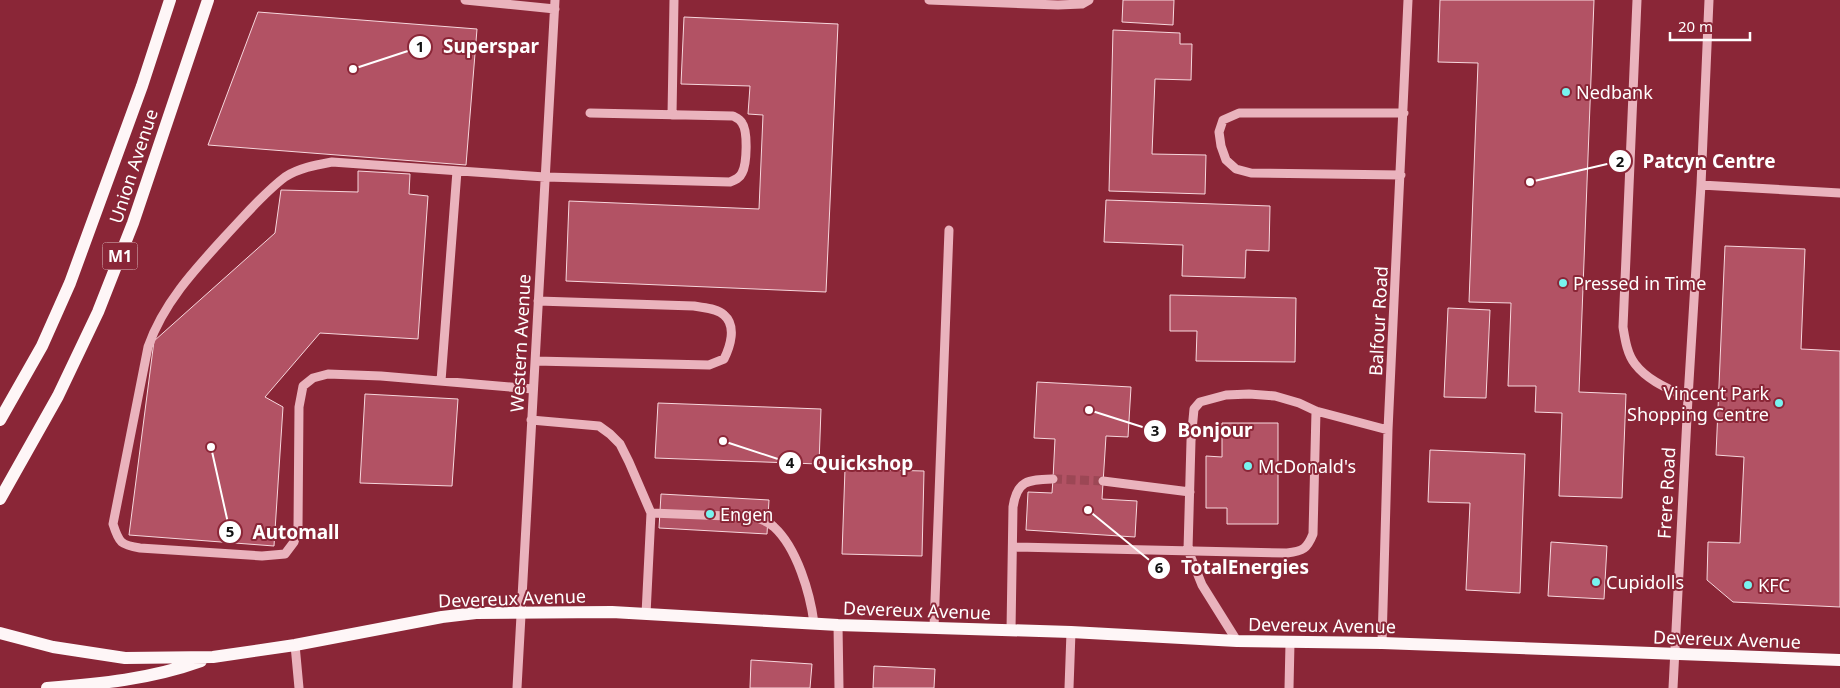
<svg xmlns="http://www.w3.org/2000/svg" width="1840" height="688" font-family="'Noto Sans',sans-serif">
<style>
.building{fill:#b25264;stroke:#f7d7dd}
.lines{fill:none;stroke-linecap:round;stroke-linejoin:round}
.minor-tunnel{stroke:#9c4755;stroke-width:9;stroke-dasharray:9 4.5;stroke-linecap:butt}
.minor{stroke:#eab3bd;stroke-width:9}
.major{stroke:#fef6f7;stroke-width:12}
.poi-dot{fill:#78f3ef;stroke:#8a2637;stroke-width:2}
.labels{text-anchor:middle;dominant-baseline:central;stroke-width:4;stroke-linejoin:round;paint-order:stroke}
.shield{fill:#8a2637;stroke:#dcbec3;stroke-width:1}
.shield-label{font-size:16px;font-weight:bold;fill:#fff}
.poi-label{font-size:18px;fill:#fff;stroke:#8a2637;text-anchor:start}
.street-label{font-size:18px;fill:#fff;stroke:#8a2637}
.leader{fill:none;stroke:#fff;stroke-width:2}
.callout-dot{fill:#fff;stroke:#8a2637;stroke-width:2}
.mark-label{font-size:15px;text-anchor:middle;font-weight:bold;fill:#111}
.callout-label{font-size:19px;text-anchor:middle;font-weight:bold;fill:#fff;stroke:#8a2637;stroke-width:4;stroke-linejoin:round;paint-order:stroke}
</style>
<rect width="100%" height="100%" fill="#8a2637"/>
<path class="building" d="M1123,0h51l-1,25 -51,-3z
M1440,0h154l-15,392 47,2 -4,104 -63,-2 3,-83 -27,-1 1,-26h-28l3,-83 -42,-1 9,-239 -40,-1z
M258,12l219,17 -11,136 -258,-20z
M684,17l154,7 -12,268 -260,-11 3,-80 190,8 4,-94 -15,-1 2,-28 -69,-2z
M1113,30l67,3v11h12l-1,36 -36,-1 -3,75 54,1 -1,39 -96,-3z
M358,171l52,3 -1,20 19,2 -10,143 -98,-6 -55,64 18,10 -9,139 -145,-11 25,-194 121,-108 6,-43 77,2z
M1106,200l164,6 -1,45 -23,-1 -1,28 -63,-2 1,-31 -79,-3z
M1725,246l80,3 -4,100 39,2v256l-107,-5 -26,-22 1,-38 32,1 4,-86 -28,-2z
M1170,295l126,3 -1,64 -99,-1 1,-30h-27z
M1448,308l42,2 -4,88 -42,-1z
M1037,382l94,5 -3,50 -22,-1 -4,63 35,2 -2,36 -109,-7 2,-38 24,1 1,-14 2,-40 -21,-1z
M365,394l93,5 -6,87 -92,-3z
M658,403l163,6 -2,55 -164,-6z
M1222,423h56v101h-51v-16h-21v-52l16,1z
M1430,450l95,4 -5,139 -54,-3 4,-87 -42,-1z
M845,469l79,2 -2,85 -80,-2z
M661,494l108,6 -2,34 -108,-6z
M1551,542l56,4 -3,53 -56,-3z
M751,660l61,4 -2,24h-60z
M874,666l61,3 -1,19h-61z"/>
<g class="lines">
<path class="minor-tunnel" d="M1053,479l50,2"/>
<path class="minor" d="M465,0l90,9
M929,0l129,5 24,-1 7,-4
M1637,0l-14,327c2,12 4,27 12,37 13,17 34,25 53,34
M672,115l2,-115
M1401,175l-150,-2 -15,-4 -10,-9 -5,-14 -2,-14 4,-12 16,-7h165
M1701,185l139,8
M535,361l174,4 15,-6c6,-12 13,-33 0,-44 -7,-7 -20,-7 -30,-9l-156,-5
M441,381l16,-210
M533,389l-152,-13 -53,-2 -15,4 -10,8 -4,21 -1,121 -4,14 -9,12 -23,2 -122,-8c-19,-3 -21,-5 -27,-24l35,-177c16,-46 50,-81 83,-117 17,-18 34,-38 54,-53 14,-9 31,-12 47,-15l213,15 185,5c5,-2 10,-4 12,-9 5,-9 6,-42 0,-50 -2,-4 -5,-5 -9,-7l-143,-3
M531,420l68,6 11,8 10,10 9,18 22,51 -5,101
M1103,481l87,11
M651,513l102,4c8,2 15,4 21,10 23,21 36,66 40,96
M1013,547l274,6c16,-2 20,-4 26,-19l3,-123
M838,625l1,63
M934,627l15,-397
M1011,630l2,-123c4,-27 15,-27 40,-28
M1237,641l-35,-56 -14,-35 3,-109 3,-32 6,-7 26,-7 23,-1 26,2 24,7 17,8 72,19
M1382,643l6,-213 20,-430
M295,645l4,43
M517,688l38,-688
M1069,688l2,-56
M1289,688l1,-45
M1673,688l15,-290 13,-213 8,-185"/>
<path class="major" d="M0,420l42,-74 28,-63 72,-197 28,-86
M0,499l58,-103 40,-84 35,-89 75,-223
M0,633l53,14 72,11 88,-1 82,-12 147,-28 34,-4 136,-1 226,13 233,7 166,9 145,2 458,17
M47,688c53,-4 104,-9 154,-27"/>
</g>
<g class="poi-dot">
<circle cx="1566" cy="92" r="5"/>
<circle cx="1563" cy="283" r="5"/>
<circle cx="1779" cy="403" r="5"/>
<circle cx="1248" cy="466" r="5"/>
<circle cx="710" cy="514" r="5"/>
<circle cx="1596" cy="582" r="5"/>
<circle cx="1748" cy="585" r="5"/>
</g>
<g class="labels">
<rect class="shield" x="102.5" y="242.5" width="35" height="27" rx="4"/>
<g class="shield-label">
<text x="120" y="256">M1</text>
</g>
<g class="poi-label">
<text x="1576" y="92">Nedbank</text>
<text x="1573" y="283">Pressed in Time</text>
<text x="1769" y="393" text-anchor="end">Vincent Park<tspan x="1769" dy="21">Shopping Centre</tspan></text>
<text x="1258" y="466">McDonald's</text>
<text x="720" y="514">Engen</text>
<text x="1606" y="582">Cupidolls</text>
<text x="1758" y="585">KFC</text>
</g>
<g class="street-label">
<text transform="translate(133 166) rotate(-72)">Union Avenue</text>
<text transform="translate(1378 321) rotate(-87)">Balfour Road</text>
<text transform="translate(520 343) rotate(-87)">Western Avenue</text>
<text transform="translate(1666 493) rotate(-87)">Frere Road</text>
<text transform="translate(512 598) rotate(-2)">Devereux Avenue</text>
<text transform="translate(917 610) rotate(2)">Devereux Avenue</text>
<text transform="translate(1322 625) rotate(1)">Devereux Avenue</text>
<text transform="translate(1727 639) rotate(2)">Devereux Avenue</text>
</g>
</g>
<path class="leader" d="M353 69L420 47M1530 182L1620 161M1089 410L1155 431M723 441L790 463M211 447L230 532M1088 510L1159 568"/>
<g class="callout-dot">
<circle cx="353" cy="69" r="5"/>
<circle cx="1530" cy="182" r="5"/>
<circle cx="1089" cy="410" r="5"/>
<circle cx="723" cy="441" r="5"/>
<circle cx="211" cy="447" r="5"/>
<circle cx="1088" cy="510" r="5"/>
<circle cx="420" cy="47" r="12"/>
<circle cx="1620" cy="161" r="12"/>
<circle cx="1155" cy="431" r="12"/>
<circle cx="790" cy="463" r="12"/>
<circle cx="230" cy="532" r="12"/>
<circle cx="1159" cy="568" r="12"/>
</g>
<g class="mark-label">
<text x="420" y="52">1</text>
<text x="1620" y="167">2</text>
<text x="1155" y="436">3</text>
<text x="790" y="468">4</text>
<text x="230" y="537">5</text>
<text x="1159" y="573">6</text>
</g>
<g class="callout-label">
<text x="491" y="53">Superspar</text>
<text x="1709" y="168">Patcyn Centre</text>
<text x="1215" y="437">Bonjour</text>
<text x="863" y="470">Quickshop</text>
<text x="296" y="539">Automall</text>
<text x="1245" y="574">TotalEnergies</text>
</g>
<path d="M1670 32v8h80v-8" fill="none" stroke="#ffffff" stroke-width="2.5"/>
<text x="1678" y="32" font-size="15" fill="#ffffff" stroke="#8a2637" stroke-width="4" paint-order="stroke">20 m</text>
</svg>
